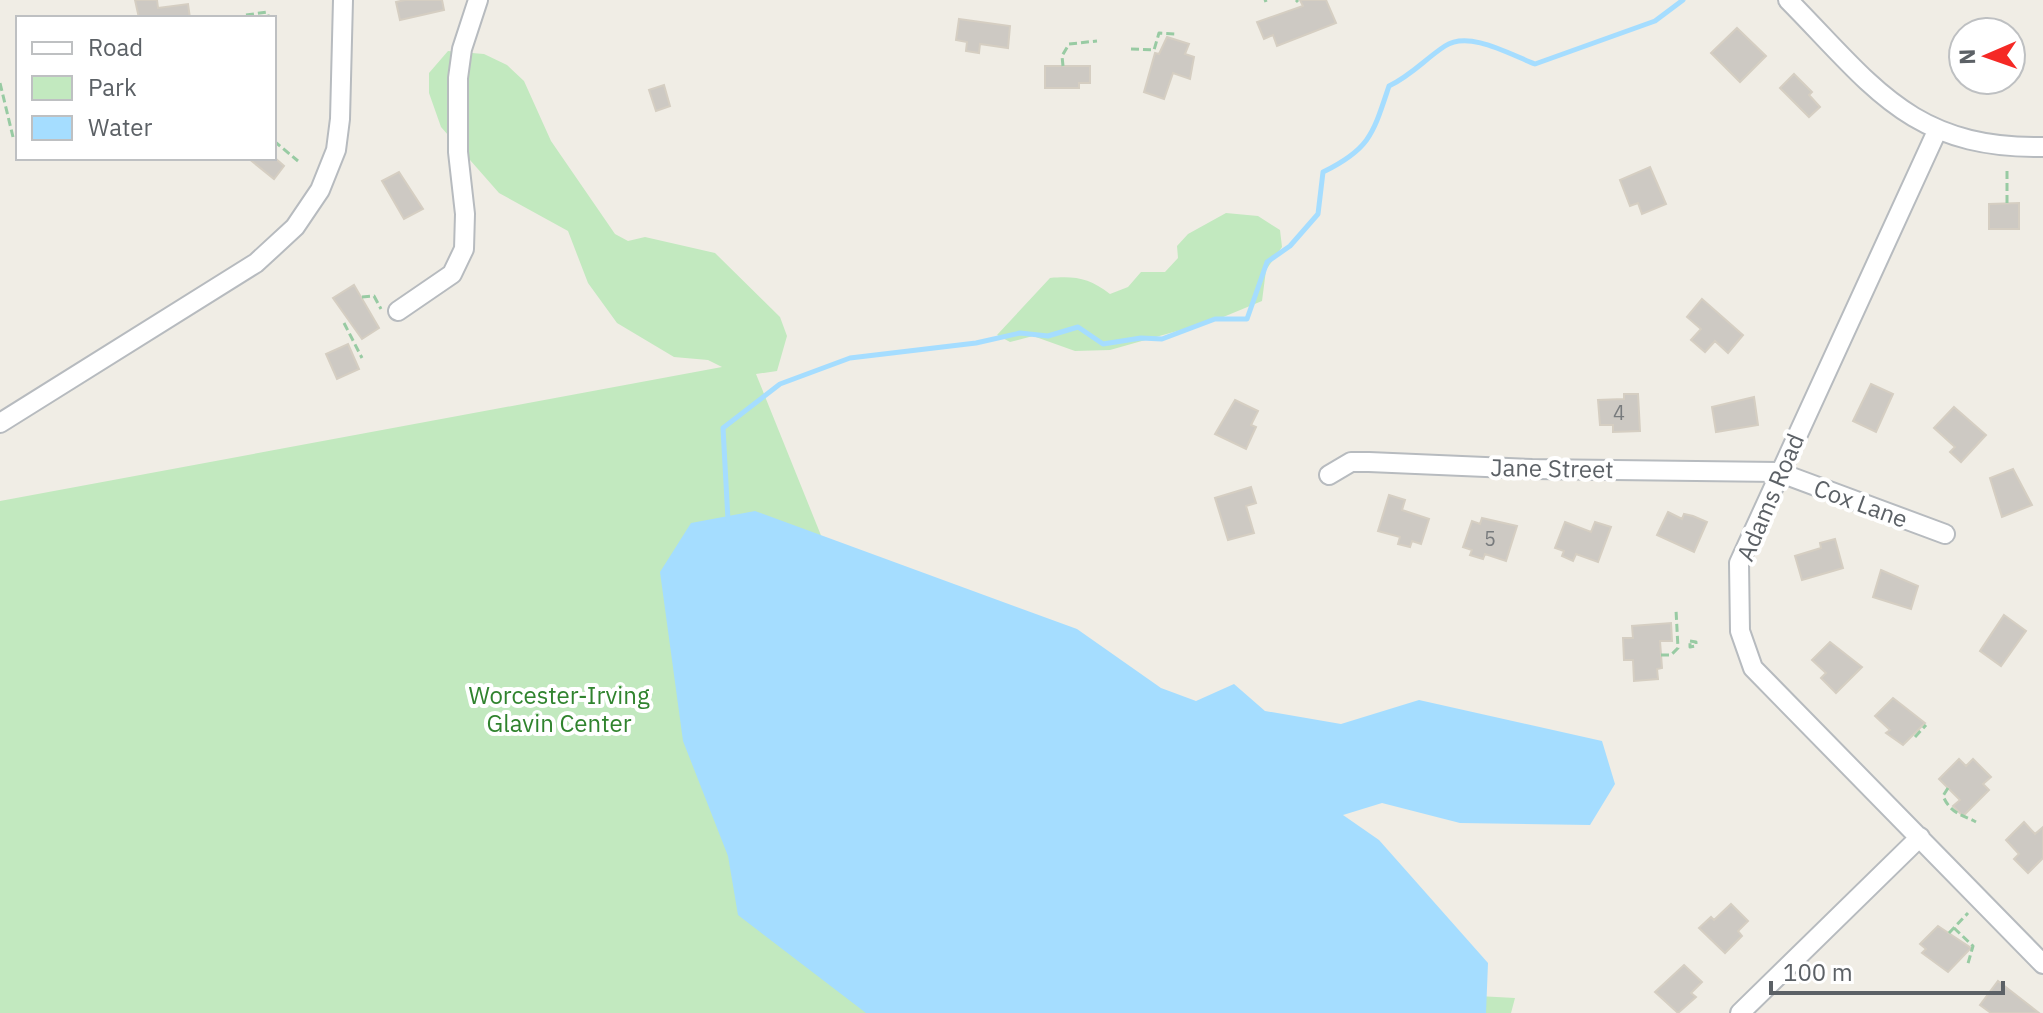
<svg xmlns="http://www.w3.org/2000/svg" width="2043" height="1013" font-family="'IBM Plex Sans',sans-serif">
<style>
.green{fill:#c2e9bf}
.water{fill:#a5ddff}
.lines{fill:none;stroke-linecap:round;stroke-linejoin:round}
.stream{stroke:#a5ddff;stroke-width:5}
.building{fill:#cdc9c3;stroke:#d5cec2;stroke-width:2}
.minor-casing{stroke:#b7bbbf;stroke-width:22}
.path{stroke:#98cba3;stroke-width:3;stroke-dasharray:8 4;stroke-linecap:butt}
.minor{stroke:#fff;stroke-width:18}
.labels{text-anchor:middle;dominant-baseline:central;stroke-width:8;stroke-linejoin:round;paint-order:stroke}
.number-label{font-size:20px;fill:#787b7d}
.street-label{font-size:24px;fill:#5c6166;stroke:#fff}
.park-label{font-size:24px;fill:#30832e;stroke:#fff}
</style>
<rect width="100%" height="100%" fill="#f0ede5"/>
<path class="green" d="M448,51l36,3 23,11 17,16 27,60 64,93 13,7 17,-4 70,16 65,64 7,19 -10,35 -21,3 240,596 519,28 -4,15h-1511v-512l722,-134 -14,-7 -34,-3 -57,-34 -29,-40 -20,-52 -69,-38 -58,-66 -12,-34v-20z
M1226,213l32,3 22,14 2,17 -16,23 -4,31 -46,19 -106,30 -35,1 -42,-15 -23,6 -13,-7 53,-57c26,-2 39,0 60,16l18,-7 13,-15h24l13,-14 -1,-12 11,-12z"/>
<path class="water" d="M755,511l322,118 84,59 35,13 38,-17 31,27 76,13 78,-24 183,41 13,43 -25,41 -130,-2 -78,-20 -39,12 36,25 109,123 -2,50h-620l-128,-98 -10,-59 -45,-115 -23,-169 31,-49z"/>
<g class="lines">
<path class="stream" d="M728,520l-5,-92 57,-44 70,-26 126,-15 44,-10 28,3 30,-9 25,17 38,-6 21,1 53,-20h32l20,-57 23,-16 28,-32 5,-42c47,-23 50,-38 66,-86 23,-11 36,-27 56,-40 24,-16 66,9 90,18l120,-43 28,-21"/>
</g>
<path class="building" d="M135,0h22l1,8 30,-4 2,14h-51z
M405,0h37l2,10 -44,10 -4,-18z
M1300,0h26l10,23 -59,23 -4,-11 -9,4 -7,-17 46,-16z
M959,19l51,7 -2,22 -28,-4 -1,9 -13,-2 1,-9 -11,-2z
M1737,28l29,28 -26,26 -29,-29z
M1167,37l22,7 -4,10 9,3 -4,22 -17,-6 -9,26 -20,-7 11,-39 4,1z
M1045,66h45v17h-11v5h-34z
M1794,74l18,18 -3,3 11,12 -11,10 -29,-29z
M664,85l6,21 -14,5 -7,-21z
M248,158h27l9,8 -10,13z
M1650,167l16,37 -24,10 -4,-11 -8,3 -10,-26z
M399,172l24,37 -19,10 -22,-38z
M2019,203v26h-30v-25z
M354,285l25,43 -17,11 -29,-41z
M1702,299l41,36 -15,18 -13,-12 -10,11 -14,-12 10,-11 -14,-12z
M348,344l11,25 -22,10 -11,-25z
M1871,384l22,10 -17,38 -23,-11z
M1624,394h14l2,37 -27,1v-7h-13l-2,-25 26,-1z
M1754,397l4,28 -42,7 -4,-25z
M1235,400l23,11 -7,14 5,2 -10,22 -31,-15z
M1954,407l32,28 -25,27 -11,-10 5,-5 -21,-19z
M2013,469l19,36 -30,12 -12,-39z
M1251,487l5,16 -10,3 8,27 -26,7 -13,-42z
M1389,495l16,5 -3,10 27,9 -8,25 -9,-3 -2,6 -12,-3 2,-7 -22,-6z
M1668,512l14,7 2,-5 9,2 14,6 -13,30 -37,-17z
M1482,518l35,8 -11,35 -21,-7 -2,5 -13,-4 2,-5 -9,-3 9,-26 8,3z
M1565,522l26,10 4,-10 16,5 -13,35 -22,-8 -3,7 -11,-5 2,-5 -9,-3z
M1835,539l8,29 -41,12 -7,-24 26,-8 -1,-5z
M1881,570l37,16 -7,23 -38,-12z
M2004,615l22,16 -25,35 -21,-15z
M1671,623l1,18h-12l2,27 -5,1 1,10 -24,2 -1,-21h-9l-1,-22h10l-1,-12z
M1830,642l32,25 -26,26 -15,-15 5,-5 -14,-13z
M1893,698l32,25 -22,22 -17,-12 4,-3 -15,-14z
M1959,759l7,7 7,-7 18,18 -8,7 6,6 -26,26 -10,-10 7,-6 -21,-21z
M2024,822l11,12 8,-7v31l-15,15 -14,-14 5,-5 -13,-14z
M1731,904l17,17 -10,10 4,5 -17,17 -26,-25 12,-11 3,3z
M1938,926l33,22 -23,24 -26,-19 4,-4 -6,-5z
M1684,965l18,17 -11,11 5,4 -18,16 -23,-21z
M1998,981l41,32h-48l-11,-8z"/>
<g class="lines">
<defs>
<path id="minor" d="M1788,0c85,86 123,149 255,147
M1937,131l-198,432 1,68 13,37 290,296
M398,311l54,-37 12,-25 1,-35 -7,-62v-74l4,-29 16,-49
M0,423l256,-160 39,-36 25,-37 16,-40 4,-31 3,-119
M1329,475l22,-13h18l163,7 246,3 167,62
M1740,1013l180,-176"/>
</defs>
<use href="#minor" class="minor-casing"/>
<path class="path" d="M1296,0l2,2
M1264,1l3,-1
M246,15l21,-3 2,6
M1131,49l23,1 5,-17 16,1
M1063,66l-1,-10 7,-12 28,-3
M0,83l13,54
M274,141l24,20
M2007,171v32
M362,297l12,-1 7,13
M344,323l18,35
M1690,641l6,1v4l-6,1z
M1661,655h10l7,-7 -2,-38
M1915,737l11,-12
M1948,788l-5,8c8,18 18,18 33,26
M1954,928l19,18 -6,21
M1949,933l19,-20"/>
<use href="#minor" class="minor"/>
</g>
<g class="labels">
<g class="number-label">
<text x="1619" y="412">4</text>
<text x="1490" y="538">5</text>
</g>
<g class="street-label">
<text transform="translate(1552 468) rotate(1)">Jane Street</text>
<text transform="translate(1770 497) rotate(-67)">Adams Road</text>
<text transform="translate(1861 503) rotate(20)">Cox Lane</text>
</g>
<g class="park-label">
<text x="559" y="695">Worcester-Irving<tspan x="559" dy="28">Glavin Center</tspan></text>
</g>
</g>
<rect x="16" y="16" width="260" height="144" fill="#ffffff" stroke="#bec0c2" stroke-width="2"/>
<rect x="32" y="42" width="40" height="12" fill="#ffffff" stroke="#bec0c2" stroke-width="2"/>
<text x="88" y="56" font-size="24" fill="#5c6166">Road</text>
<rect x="32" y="76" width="40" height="24" fill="#c2e9bf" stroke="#bec0c2" stroke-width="2"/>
<text x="88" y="96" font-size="24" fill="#5c6166">Park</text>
<rect x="32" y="116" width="40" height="24" fill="#a5ddff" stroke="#bec0c2" stroke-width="2"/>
<text x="88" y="136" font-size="24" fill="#5c6166">Water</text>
<g transform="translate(1987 56) rotate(268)"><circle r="38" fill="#ffffff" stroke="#bec0c2" stroke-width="2"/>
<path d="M0-6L14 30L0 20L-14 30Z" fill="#f52925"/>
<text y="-12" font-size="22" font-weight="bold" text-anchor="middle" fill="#5c6166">N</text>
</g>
<path d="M1771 981v12h232v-12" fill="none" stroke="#5c6166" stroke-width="4"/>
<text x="1783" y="981" font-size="24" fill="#5c6166" stroke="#ffffff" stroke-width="6" paint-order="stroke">100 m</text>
</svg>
